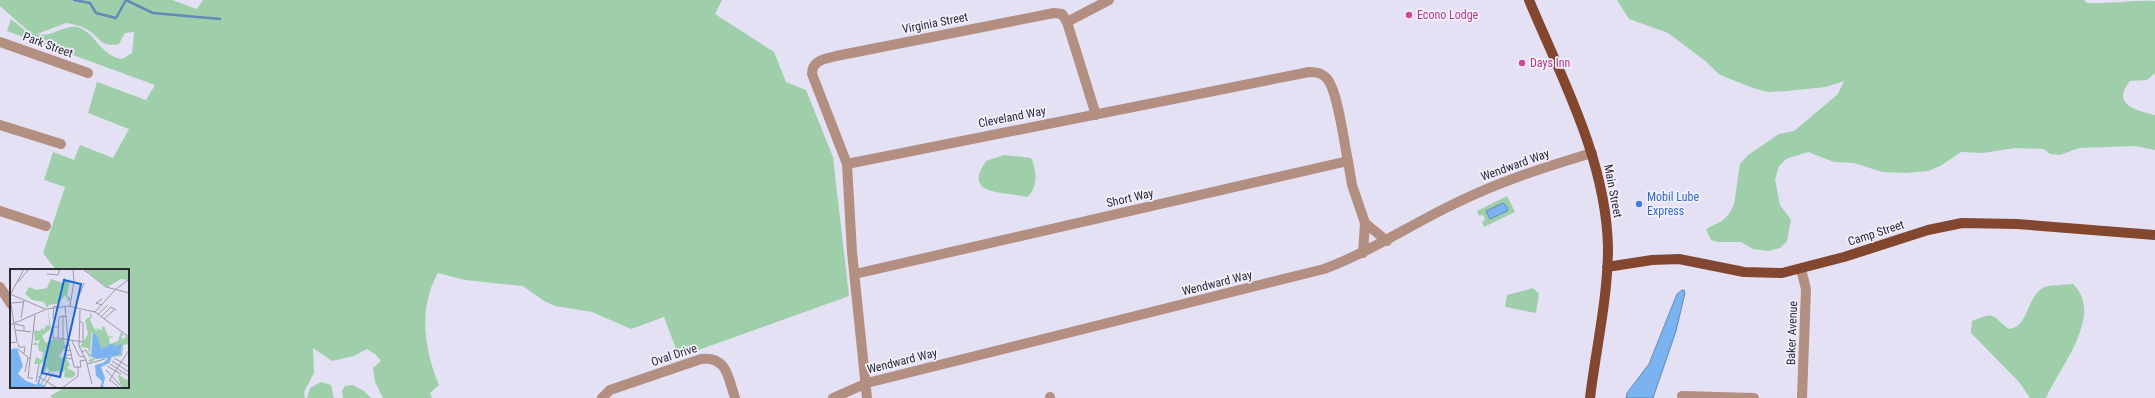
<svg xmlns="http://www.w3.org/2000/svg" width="2155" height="398" font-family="'Roboto Condensed',sans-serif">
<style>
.green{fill:#9fcfaa;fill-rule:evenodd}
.water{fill:#7ab3ef;stroke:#638ab6}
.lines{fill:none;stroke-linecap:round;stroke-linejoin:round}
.stream{stroke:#638ab6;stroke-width:2.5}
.minor{stroke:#b28f81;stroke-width:10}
.major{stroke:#83472f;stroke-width:10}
.hotel-dot{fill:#d1479c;stroke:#f2efff;stroke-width:1.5}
.shop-dot{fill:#3f7fe0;stroke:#f2efff;stroke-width:1.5}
.labels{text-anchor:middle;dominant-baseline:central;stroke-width:3.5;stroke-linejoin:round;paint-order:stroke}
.hotel-label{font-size:12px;fill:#b23c85;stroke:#f2efff;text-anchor:start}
.street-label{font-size:12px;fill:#2c2b32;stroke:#f2efff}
.shop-label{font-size:12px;fill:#366cbe;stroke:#f2efff;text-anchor:start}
.inset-river{fill:none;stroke:#7ab3ef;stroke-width:2}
.inset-road{fill:none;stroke:#9b98a7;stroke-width:1}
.view{fill:#1869d3;fill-opacity:0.15;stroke:#1869d3;stroke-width:2}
.inset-edge{fill:none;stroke:#2c2b32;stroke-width:2}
</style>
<rect width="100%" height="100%" fill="#e5e1f5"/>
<path class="green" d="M0,0h172l25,9 6,-9h519l-7,14 59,38 12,30 20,8 27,67 16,139 -170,61 -15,-40 -33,12 -39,-17 -37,-6 -11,-5 -21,-15 -58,-6 -27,-7c-20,35 -14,76 1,112l-9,8 2,5h-49l-8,-16 -2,-14 8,-7 -6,-7 -8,-5 -13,7 -22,5 -19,-13 1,25 -10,19 1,6h-253l-2,-2 16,-9h62v-117h-72l-13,-17 22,-66 -21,-7 9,-28 21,8 6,-15 33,13 16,-29 -41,-16 9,-31 49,18 9,-15 -148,-54 4,-12 15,12 8,2 -7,-3 -27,-24zM66,23c8,1 15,3 22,7 13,8 12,18 31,14l6,-11 9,-1 -2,21 -10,6c-22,-3 -27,-28 -45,-32 -14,-2 -26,11 -40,7z
M1617,0h467l3,3c23,1 45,-3 68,-2v72l-8,7 -17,1c-19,23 5,29 25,34v35l-20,-4 -56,2 -19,7 -10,-1 -6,-5 -29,-1 -32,5 -22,-1 -21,14 -12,5 -22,2 -24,-1 -28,-9 -20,-1 -26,-10 -22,7 -7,7 -4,13 5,26 11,15 -4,21 -7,7 -11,3 -16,-2 -12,-7h-23l-7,-2 -5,-11 16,-8 7,-7 5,-10 6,-40 8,-9 31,-21 15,-3 44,-37 6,-13 -18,6 -39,4 -19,1 -15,-4 -33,-13 -16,-15 -36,-27 -39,-14z
M1004,155l27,3c6,12 7,31 -4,39 -21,-6 -66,0 -41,-36z
M1507,196l8,16 -31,15 -2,-5 3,-2 -2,-5 -4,1 -2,-5z
M2073,284c32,31 -14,84 -27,114h-16l-11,-16 -48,-49 1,-12c25,-10 18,-6 37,8 20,-1 17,-34 36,-42 6,-2 21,-2 28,-3z
M1533,288l6,6 -3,19 -31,-6 2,-12z
M321,382l10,3 3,13h-27l3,-10z
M353,385l11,6 7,7h-28l-1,-7 3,-5z"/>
<path class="water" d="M1503,203l5,5 -1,3 -17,8 -4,-8z
M1682,290h2l1,3 -9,38 -23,67h-27l1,-5 22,-29 28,-70z"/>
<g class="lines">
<path class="stream" d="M74,0l16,3 6,10 20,5 10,-18 27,13 67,6"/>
<path class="minor" d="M1067,22l42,-22
M0,42l88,31
M0,125l61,19
M847,164l-35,-90c0,-14 13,-15 24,-18l218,-43 8,1 5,8 29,93
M0,211l46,15
M1365,223l22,18
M1801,269l5,20 -4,109
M855,274l493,-113 4,24 13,38 -2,30
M0,287l11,17
M1682,396l72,2
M1050,397v1
M602,398l8,-8 91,-31c26,-3 27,18 34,39
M833,398l34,-15 457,-114c46,-17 86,-44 130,-65 44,-22 91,-37 138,-51
M867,398l-15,-146 -5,-88 462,-92c8,0 14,1 19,8 10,13 16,63 20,81"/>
<path class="major" d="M1529,0c33,79 77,160 79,247 0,51 -12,101 -18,151
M1607,267l45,-7 27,-1 65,13 38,1 62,-16 84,-27 34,-7 55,1 138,11"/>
</g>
<g class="hotel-dot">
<circle cx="1409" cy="15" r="4"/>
<circle cx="1522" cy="63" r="4"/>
</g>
<circle class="shop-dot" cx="1639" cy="204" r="4"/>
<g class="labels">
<g class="hotel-label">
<text x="1417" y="15">Econo Lodge</text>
<text x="1530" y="63">Days Inn</text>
</g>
<g class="street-label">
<text transform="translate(935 23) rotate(-11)">Virginia Street</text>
<text transform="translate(48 45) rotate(20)">Park Street</text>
<text transform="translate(1012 117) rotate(-11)">Cleveland Way</text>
<text transform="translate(1515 165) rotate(-20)">Wendward Way</text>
<text transform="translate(1613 191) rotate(79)">Main Street</text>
<text transform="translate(1130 198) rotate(-13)">Short Way</text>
<text transform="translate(1876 233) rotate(-18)">Camp Street</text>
<text transform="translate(1217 283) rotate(-14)">Wendward Way</text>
<text transform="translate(1792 333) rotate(-88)">Baker Avenue</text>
<text transform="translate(674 355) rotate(-18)">Oval Drive</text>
<text transform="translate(902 361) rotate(-14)">Wendward Way</text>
</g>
<g class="shop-label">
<text x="1647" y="197">Mobil Lube<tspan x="1647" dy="14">Express</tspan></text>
</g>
</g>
<g transform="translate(10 269)">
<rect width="119" height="119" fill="#e5e1f5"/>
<path d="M74,0h45v11l-8,-1 -14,8zM54,8l4,5 2,-3 -3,17 4,2 -2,4 -4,-7 -6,8 -10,2 -2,3 -3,-6 -12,-2 -7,-6 4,-7 7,3 11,-2 4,-9 12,4zM38,40l3,20 -9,7 4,7 8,-4h10l1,8 -6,10 7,1 4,7 -3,3 8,4v4l-4,2 -7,-1 1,-7 -5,5 -1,-4 -10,1 -1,-5 -8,10 2,-12 1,1 2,-2 -3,-2 -1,2h-7l2,-7 6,3 1,-8 -4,-1 -1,-6h-6l3,-3 3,2 2,-4 -5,1 -1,-11 6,1 2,-3 2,2 2,-5 3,1zM80,43l2,4 -2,4 4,8 4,4 -2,-4 7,3 -2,-3 3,-2 4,10 6,1 -5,1 1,6 8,-3 3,-9 3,3 -3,1 2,3 4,-3 2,2v6l-6,1v7l-1,4 -10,1 -2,6 -2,1 3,-7 11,-4v-9l-8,4v-3h-6l-6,4 -3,-6v-5l-7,-6 -2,21 2,5 4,1 -5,3 -3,-1 4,-3 -2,-2 -2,-8 -8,-1 8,-13 -3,-14 5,-3zM108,105l8,6 3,-1v8l-8,1z" fill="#9fcfaa"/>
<path d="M83,63l6,6v5l3,6 6,-4 6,-1v3l8,-3 -1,10 -10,3 -2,6 -8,4 4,11 -2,8 3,2h-6l2,-7 -6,-5 -1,-11 8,-2 5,-5 -12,1 -5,-3zM7,79l6,18 -5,8 8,7 20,7h-36v-36l2,-3z" fill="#7ab3ef"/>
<path class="inset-river" d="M0,87l5,18 12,14M3,96l3,9 13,14M35,118l-7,-3 7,-21"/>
<path class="inset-road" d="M73,0l23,18 23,6M37,5l11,1 2,-6M8,13l11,-13M106,20l12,-9M0,25l35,15M0,26l14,-26M0,30l7,43 -7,1M1,34l12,-1M66,35l8,-21M92,36l-6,-2 6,-4M55,37l3,34 6,27h4M60,37l4,-25 -1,-12M70,41l-1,36 7,14 6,24M85,43l20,-22M88,45l10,-9M53,47l-4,1 -1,21 25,4v-19l-4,-2M91,48l10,-10 5,3M11,49l3,-18M43,50l1,-13 4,1M94,50l11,-10M5,55l9,2v5M0,56l37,-16 21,-3 27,6 34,25M6,61l15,2M48,69h-5v-11h5M53,70v-23l4,1M62,72l7,15 5,1M8,74l1,4h6l-1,6M59,76l-4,1v4l6,1M8,80l12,10M71,83l5,-2 4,7M62,86h-6v3l6,1M104,89l15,9M102,92l17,11M77,95l18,-5M100,95l19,12M97,97l14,8M68,98h3l-1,-6 6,-1M96,101l14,15M15,103l3,-14M28,107l19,12M23,109h-5l7,-63M100,111l10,8M99,112l20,-31M26,113l3,-18M31,115l8,-12M34,117l9,-13M52,119l16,-12v-9"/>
<path class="view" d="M54,11l17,4 -21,93 -18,-4z"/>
<rect width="119" height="119" class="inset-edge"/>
</g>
</svg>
